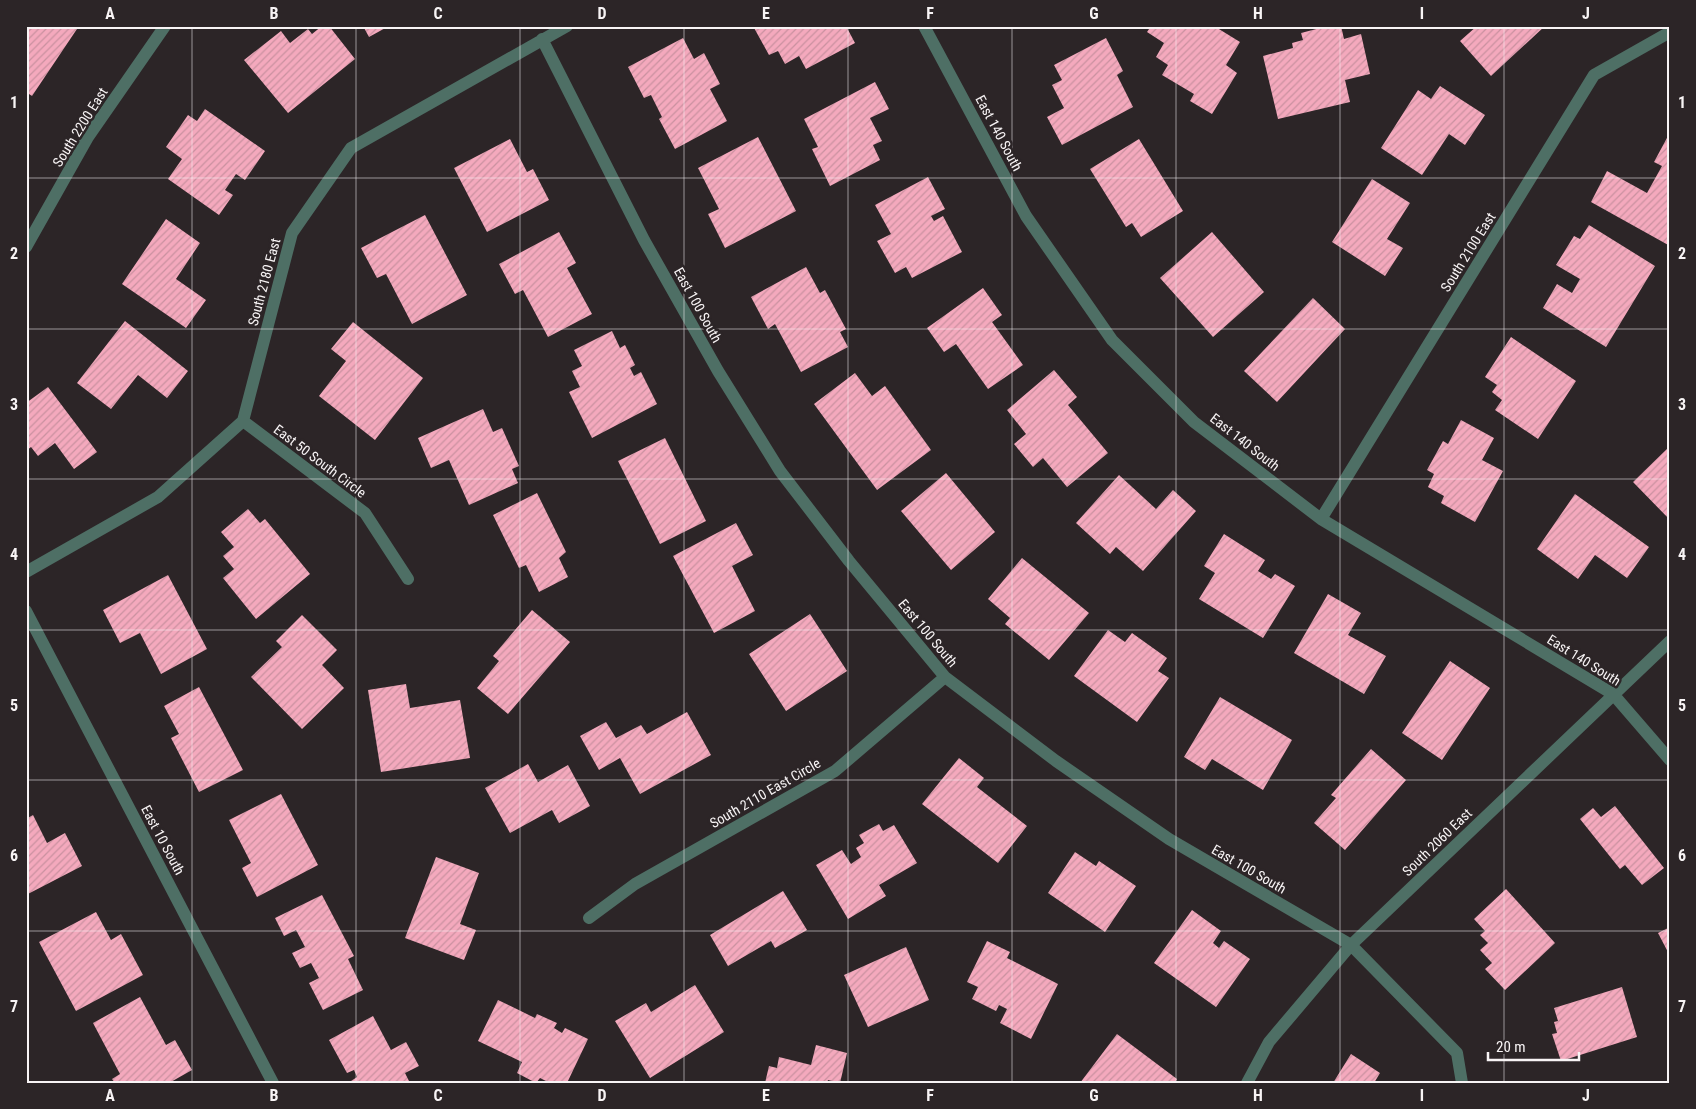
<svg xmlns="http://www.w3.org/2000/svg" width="1696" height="1109" font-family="'Roboto Condensed',sans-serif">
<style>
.building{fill:url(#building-hatch)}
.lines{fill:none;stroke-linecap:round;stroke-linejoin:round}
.minor{stroke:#4e6f65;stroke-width:12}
.grid{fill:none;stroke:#f8f4f5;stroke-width:1;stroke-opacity:0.55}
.labels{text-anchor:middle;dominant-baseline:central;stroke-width:5;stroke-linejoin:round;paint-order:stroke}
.street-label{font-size:14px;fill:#f8f4f5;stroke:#2c2527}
.neatline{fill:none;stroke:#f8f4f5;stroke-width:2}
.grid-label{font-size:16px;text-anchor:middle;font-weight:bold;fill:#f8f4f5}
</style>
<defs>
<pattern id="building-hatch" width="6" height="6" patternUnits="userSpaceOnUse" patternTransform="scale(1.25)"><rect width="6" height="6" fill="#f4a9bd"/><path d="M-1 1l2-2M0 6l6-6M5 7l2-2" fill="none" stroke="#ca91a0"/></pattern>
</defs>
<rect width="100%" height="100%" fill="#2c2527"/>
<path class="building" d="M26,26h53l-47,70 -6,-4z
M322,26h7l26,33 -67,54 -44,-53 37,-29 9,12 18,-14 4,5z
M363,26h26l-20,11z
M753,26h93l9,17 -49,26 -7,-13 -14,8 -7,-13 -9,4z
M1151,26h63l26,16 -14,23 11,8 -25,41 -22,-13 4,-7 -32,-19 6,-10 -12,-8 8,-14 -17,-11z
M1328,26h13l3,13 17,-5 9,40 -25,6 5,22 -72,17 -15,-63 30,-8 -1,-5 11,-3 -2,-7z
M1477,26h68l-54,50 -31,-35z
M683,38l11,21 10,-6 16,31 -10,5 17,32 -52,28 -16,-30 3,-2 -11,-22 -7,3 -16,-31z
M1106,38l17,33 -6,4 16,32 -71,38 -15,-28 17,-9 -12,-23 10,-5 -8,-15z
M875,82l14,27 -19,9 12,23 -9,4 7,15 -50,26 -18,-37 6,-2 -14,-28z
M1440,86l45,29 -20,30 -16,-11 -27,41 -41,-27 37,-58 13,9z
M205,109l60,42 -20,29 -9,-6 -11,16 8,5 -14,20 -51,-36 14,-20 -16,-12 22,-32 9,6z
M1668,136l2,1v109l-79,-44 16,-31 40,22 15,-27 -8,-4z
M758,137l38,74 -71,37 -17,-34 11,-5 -21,-41z
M510,139l17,33 6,-3 16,31 -62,32 -33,-64z
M1139,139l44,72 -42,26 -9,-14 -6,4 -36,-58z
M928,177l17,32 -14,7 3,5 9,-5 19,36 -50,26 -6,-11 -11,6 -18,-32 14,-7 -16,-29z
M1372,179l38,24 -23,36 16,9 -18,28 -53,-34z
M425,215l42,80 -55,29 -26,-50 -9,4 -16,-30z
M166,219l34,24 -24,36 30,21 -20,28 -64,-44z
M1589,225l66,41 -49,81 -63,-39 14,-24 15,9 8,-14 -24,-14 18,-29 6,3z
M559,232l17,31 -9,5 25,46 -44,23 -25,-47 -8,4 -16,-30z
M1212,232l52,60 -51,45 -53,-59z
M806,267l14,26 5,-3 21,39 -6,3 8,15 -47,25 -26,-48 -7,5 -17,-32z
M983,288l19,27 -10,7 31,43 -35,24 -32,-45 -12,8 -17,-24z
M1313,298l32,31 -68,73 -33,-31z
M125,321l63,50 -21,27 -29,-23 -27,34 -34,-26z
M353,322l70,56 -48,62 -56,-44 27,-35 -15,-12z
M612,331l8,17 5,-3 10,20 -5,3 4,8 7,-4 16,32 -65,34 -23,-46 11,-5 -8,-16 10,-5 -8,-16z
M1511,337l65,44 -38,58 -43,-29 7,-10 -10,-8 5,-7 -12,-8z
M1054,370l23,27 -9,8 40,48 -41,34 -24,-29 -10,9 -19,-23 12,-10 -19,-24z
M855,373l17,23 13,-10 46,64 -54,40 -63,-86z
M48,387l49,65 -23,17 -19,-26 -17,13 -7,-9 -5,4v-48z
M483,409l10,23 9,-4 17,38 -7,3 6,14 -49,22 -20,-45 -18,8 -13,-30z
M1461,420l33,18 -12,22 21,11 -28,51 -34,-19 3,-7 -16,-9 6,-13 -7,-4 16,-29 5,3z
M665,438l41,83 -46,23 -42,-83z
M1670,446v74l-37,-38z
M946,473l49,59 -44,38 -50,-59z
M1119,475l37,34 17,-19 23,21 -53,60 -27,-24 -6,7 -34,-31z
M537,493l29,59 -7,6 9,19 -29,15 -13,-27 -7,3 -26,-53z
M1575,494l74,53 -22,31 -32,-23 -17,24 -41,-30z
M248,509l12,14 5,-4 45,55 -54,45 -33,-41 11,-9 -11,-13 11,-9 -13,-15z
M736,523l17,32 -21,11 23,45 -41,22 -41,-77z
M1224,534l41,26 -7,11 13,8 4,-5 20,12 -32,52 -64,-39 16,-26 -11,-7z
M1022,558l67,55 -40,47 -44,-36 5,-6 -22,-19z
M168,575l39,74 -46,25 -21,-41 -20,10 -17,-33z
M1328,594l33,19 -13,22 38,21 -22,38 -70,-41z
M532,610l38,32 -62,72 -31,-26 22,-27 -6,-5z
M810,614l37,57 -61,40 -37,-57z
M302,615l35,35 -15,15 22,23 -42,41 -51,-52 31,-30 -6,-6z
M1108,630l17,12 7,-9 35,25 -9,13 11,7 -32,44 -63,-46z
M1450,661l40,27 -48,72 -40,-27z
M406,684l4,24 50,-8 10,58 -89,14 -13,-82z
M199,687l44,83 -44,22 -28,-54 8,-4 -15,-28z
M1220,697l72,43 -29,50 -51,-31 -7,11 -21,-13z
M687,712l24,43 -71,39 -20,-36 -21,12 -19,-34 26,-14 10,16 25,-13 6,9z
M1371,749l35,31 -61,70 -31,-27 22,-25 -5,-3z
M959,758l25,20 -7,9 50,39 -29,37 -76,-59z
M528,764l10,18 30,-17 22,41 -31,17 -7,-13 -42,23 -25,-45z
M281,794l37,71 -61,32 -15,-29 9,-5 -22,-43z
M1615,806l49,62 -22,17 -17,-20 -5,4 -40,-50 13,-11 8,9z
M33,815l14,28 18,-10 17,33 -56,29v-76z
M879,824l4,7 11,-6 23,38 -38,22 7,11 -38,23 -32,-54 26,-15 9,14 10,-7 -5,-9 8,-5 -5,-8z
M1075,852l21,14 3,-5 37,25 -31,46 -57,-39z
M436,857l43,16 -19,51 16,6 -12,30 -59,-22z
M1506,889l49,54 -50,47 -20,-21 7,-6 -12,-13 8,-7 -8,-8 5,-4 -11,-12z
M783,891l24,39 -32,18 -4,-7 -43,25 -18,-31z
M322,895l32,61 -6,3 15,31 -40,20 -14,-27 10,-5 -8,-15 -11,5 -8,-15 13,-6 -9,-17 -12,6 -9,-18z
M1192,910l29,21 -8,12 6,5 5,-7 26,18 -34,48 -62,-44z
M96,912l15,28 10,-6 22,41 -67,36 -37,-69z
M1670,927v29l-12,-23z
M987,941l23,11 -3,6 51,26 -27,55 -31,-16 7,-14 -8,-4 -3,6 -24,-12 6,-12 -11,-5z
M906,947l23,53 -61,27 -24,-52z
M695,985l29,47 -74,46 -35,-57 31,-18 5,9z
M1622,987l15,50 -76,24 -9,-27 5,-1 -3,-11 4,-1 -4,-13z
M140,997l26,48 9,-5 17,30 -23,13h-54l-3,-4 8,-5 -27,-51z
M498,1000l37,18 2,-4 20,9 -3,5 8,5 3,-5 23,11 -21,44h-17l-10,-5 -4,5 -19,-10 5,-11 -44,-21z
M373,1016l18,34 15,-8 13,24 -14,7 5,10h-62l9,-6 -3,-7 -7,3 -18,-33z
M1117,1034l60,45 -2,4h-95z
M816,1045l31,8 -7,30 -12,-3 -1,3h-62l4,-17 8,2 2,-11 32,8z
M1351,1054l29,19 -6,10h-41z"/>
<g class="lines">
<path class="minor" d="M924,26l102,190 86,124 82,82 127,97 292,175 57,66
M542,39l102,201 74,131 62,100 69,90 96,116 111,84 113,78 182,106 106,108 5,30
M26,247l62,-110 77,-111
M243,421l122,92 43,66
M1321,519l273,-444 76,-43
M26,572l132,-75 85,-76 49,-188 59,-85 216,-122
M26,611l247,472
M589,918l46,-34 200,-113 110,-94
M1247,1083l22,-41 82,-97 319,-304"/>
</g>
<path class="grid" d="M192,26v1057M356,26v1057M520,26v1057M684,26v1057M848,26v1057M1012,26v1057M1176,26v1057M1340,26v1057M1504,26v1057M26,178h1644M26,329h1644M26,479h1644M26,630h1644M26,780h1644M26,931h1644"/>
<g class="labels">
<g class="street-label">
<text transform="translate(80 127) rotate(-58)">South 2200 East</text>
<text transform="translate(999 133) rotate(62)">East 140 South</text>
<text transform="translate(1468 252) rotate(-58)">South 2100 East</text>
<text transform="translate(264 282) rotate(-75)">South 2180 East</text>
<text transform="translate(698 305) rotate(61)">East 100 South</text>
<text transform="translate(1245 442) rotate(38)">East 140 South</text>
<text transform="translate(320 461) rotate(37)">East 50 South Circle</text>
<text transform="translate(928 633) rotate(50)">East 100 South</text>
<text transform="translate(1584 660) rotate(32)">East 140 South</text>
<text transform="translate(765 793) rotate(-30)">South 2110 East Circle</text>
<text transform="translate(163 840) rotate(62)">East 10 South</text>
<text transform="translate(1437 842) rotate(-44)">South 2060 East</text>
<text transform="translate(1249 869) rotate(30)">East 100 South</text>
</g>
</g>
<rect width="1696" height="1109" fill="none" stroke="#2c2527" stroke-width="55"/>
<path d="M1488 1052v8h91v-8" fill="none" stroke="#f8f4f5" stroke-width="2.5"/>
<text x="1496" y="1052" font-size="15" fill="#f8f4f5" stroke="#2c2527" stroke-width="4" paint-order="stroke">20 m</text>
<rect x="28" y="28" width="1640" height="1054" class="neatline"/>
<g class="grid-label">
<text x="110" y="19">A</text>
<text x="274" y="19">B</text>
<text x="438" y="19">C</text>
<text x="602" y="19">D</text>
<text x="766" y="19">E</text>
<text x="930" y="19">F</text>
<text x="1094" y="19">G</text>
<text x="1258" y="19">H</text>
<text x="1422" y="19">I</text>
<text x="1586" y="19">J</text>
<text x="14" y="108">1</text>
<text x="1682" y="108">1</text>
<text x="14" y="259">2</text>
<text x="1682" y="259">2</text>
<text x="14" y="410">3</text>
<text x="1682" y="410">3</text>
<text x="14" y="560">4</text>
<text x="1682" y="560">4</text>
<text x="14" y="711">5</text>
<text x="1682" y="711">5</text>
<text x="14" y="861">6</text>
<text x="1682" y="861">6</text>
<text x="14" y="1012">7</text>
<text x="1682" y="1012">7</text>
<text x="110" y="1101">A</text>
<text x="274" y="1101">B</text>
<text x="438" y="1101">C</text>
<text x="602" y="1101">D</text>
<text x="766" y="1101">E</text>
<text x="930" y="1101">F</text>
<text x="1094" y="1101">G</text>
<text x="1258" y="1101">H</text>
<text x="1422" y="1101">I</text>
<text x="1586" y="1101">J</text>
</g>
</svg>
